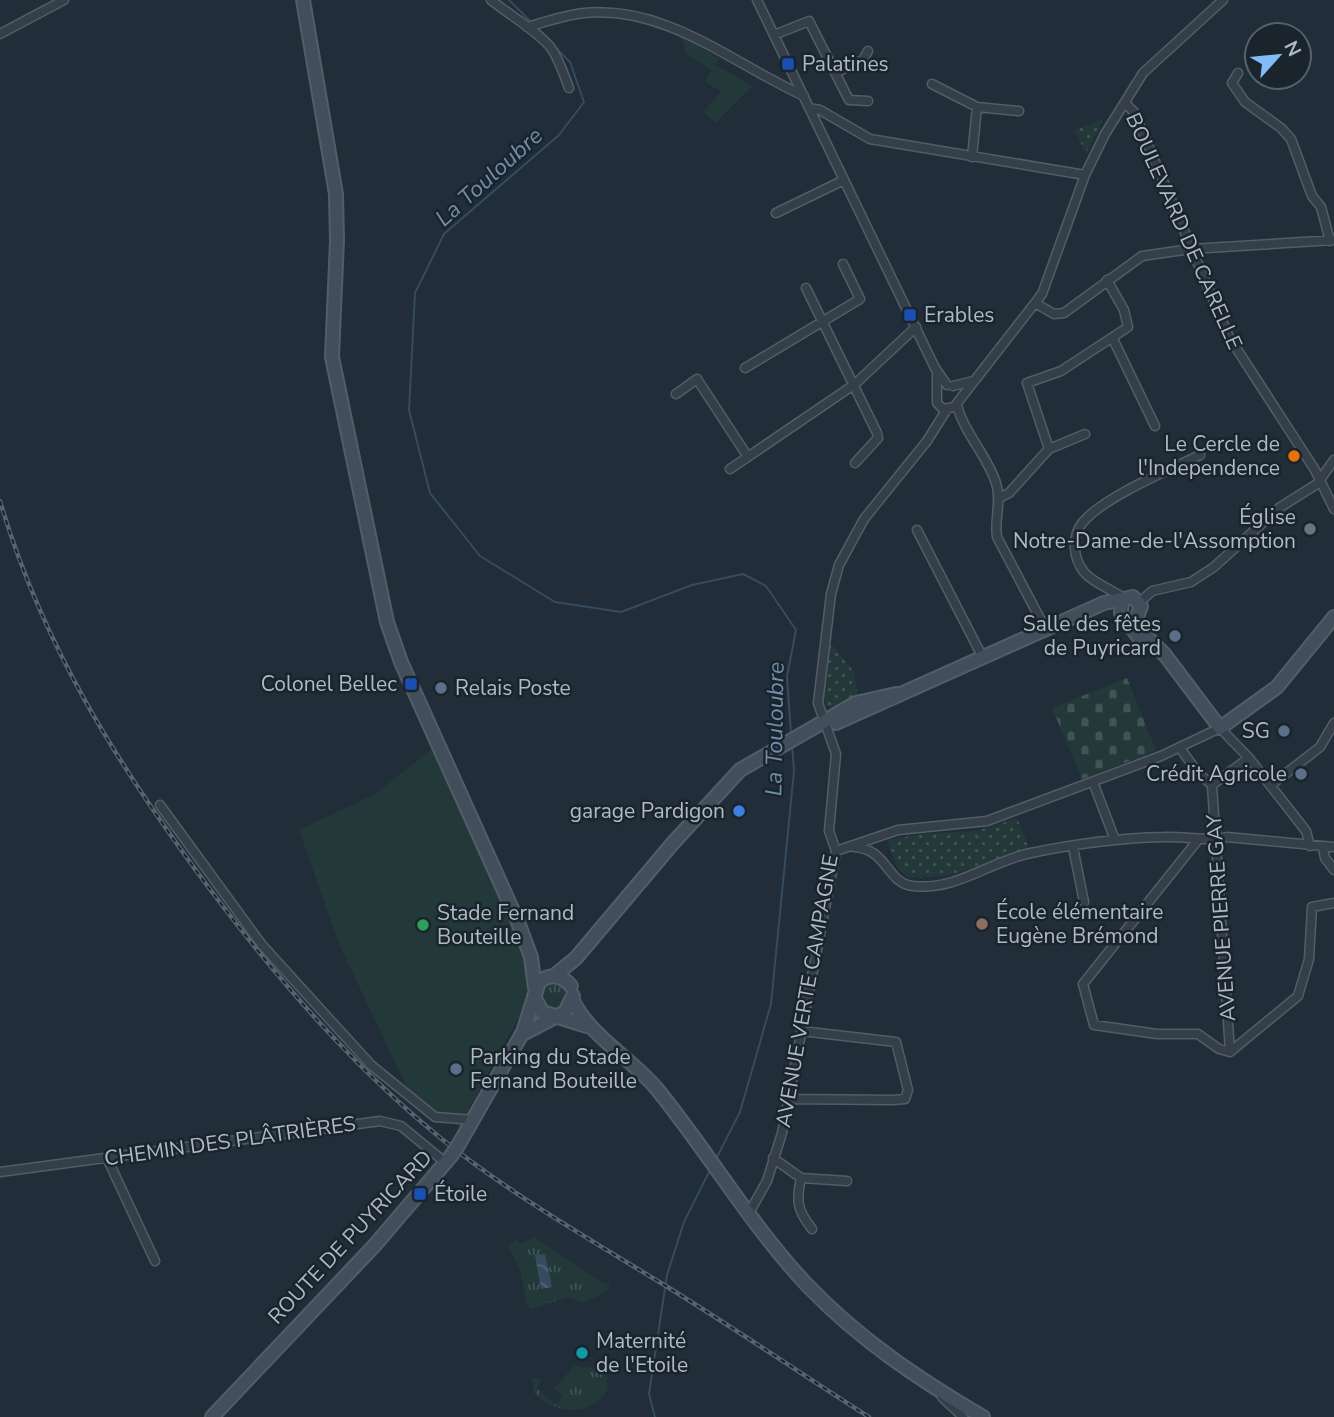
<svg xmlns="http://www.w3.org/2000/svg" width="1334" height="1417" font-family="'Nunito Sans',sans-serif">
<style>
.grass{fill:url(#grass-tufts)}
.cemetery{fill:url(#cemetery-stones)}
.park{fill:url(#park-dots)}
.pitch{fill:#233939}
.water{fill:url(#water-waves)}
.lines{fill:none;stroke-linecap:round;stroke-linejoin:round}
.stream{stroke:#354b5f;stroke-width:2}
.street-casing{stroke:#525d66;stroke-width:11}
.secondary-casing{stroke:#525d66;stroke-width:16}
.street{stroke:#343f49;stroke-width:8}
.secondary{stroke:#434e5c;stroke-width:12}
.rail-casing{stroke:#566370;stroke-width:4.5}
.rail{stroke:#1a242d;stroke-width:2;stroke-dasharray:5;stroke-linecap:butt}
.secondary-bridge-casing{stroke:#525d66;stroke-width:16;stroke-linecap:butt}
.secondary-bridge{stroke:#434e5c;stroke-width:12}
.transit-dot{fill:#1a4fb4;stroke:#1a242d;stroke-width:2.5}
.food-dot{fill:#e8710a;stroke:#1a242d;stroke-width:2.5}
.worship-dot{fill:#6b7280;stroke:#1a242d;stroke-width:2.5}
.service-dot{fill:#5c6f8a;stroke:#1a242d;stroke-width:2.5}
.shop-dot{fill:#3f7fe0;stroke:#1a242d;stroke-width:2.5}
.education-dot{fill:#8d6e63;stroke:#1a242d;stroke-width:2.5}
.leisure-dot{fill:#2e9e5b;stroke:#1a242d;stroke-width:2.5}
.culture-dot{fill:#0f9aa8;stroke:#1a242d;stroke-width:2.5}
.labels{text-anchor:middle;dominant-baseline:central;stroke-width:5;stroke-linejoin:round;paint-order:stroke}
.poi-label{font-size:21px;fill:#afbac5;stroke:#1a242d;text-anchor:start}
.street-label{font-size:21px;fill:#afbac5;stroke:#1a242d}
.water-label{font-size:23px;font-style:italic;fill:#708ea9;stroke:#1a242d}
</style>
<defs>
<pattern id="grass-tufts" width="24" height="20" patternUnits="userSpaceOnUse" patternTransform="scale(1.75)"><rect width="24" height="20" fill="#233939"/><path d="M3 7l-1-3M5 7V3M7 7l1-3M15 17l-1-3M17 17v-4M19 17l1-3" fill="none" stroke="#405454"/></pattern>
<pattern id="cemetery-stones" width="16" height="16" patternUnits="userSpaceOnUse" patternTransform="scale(1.75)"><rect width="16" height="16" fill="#233939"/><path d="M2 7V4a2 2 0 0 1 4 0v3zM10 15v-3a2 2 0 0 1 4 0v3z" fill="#405454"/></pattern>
<pattern id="park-dots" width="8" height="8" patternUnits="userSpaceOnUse" patternTransform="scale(1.75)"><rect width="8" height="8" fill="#233939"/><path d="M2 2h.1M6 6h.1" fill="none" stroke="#405454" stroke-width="1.8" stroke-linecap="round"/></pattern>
<pattern id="water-waves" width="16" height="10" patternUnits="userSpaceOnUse" patternTransform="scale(1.75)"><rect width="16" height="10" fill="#354b5f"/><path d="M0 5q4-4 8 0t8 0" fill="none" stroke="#506374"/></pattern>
</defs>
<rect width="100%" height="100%" fill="#212d38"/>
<path class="grass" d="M541 996a13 13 0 1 1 26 0a13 13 0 1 1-26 0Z
M534,1237l71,47 4,-1v7l-25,13 -16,-6 -37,12 -4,-4 -7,-36 -12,-23 9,-7 3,6z
M574,1366l32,3 2,20c-16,28 -52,26 -73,5l-3,-17 9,3 -5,8 18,15 5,-1 3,-7 -8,-6z"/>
<path class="cemetery" d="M1127,678l29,73 -74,28 -30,-71z"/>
<path class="park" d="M1103,119l-17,35 -11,-24z
M828,640l26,32 4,27 -21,10 -12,-4 -1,-8z
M1017,818l12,30c-43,14 -76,33 -122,29l-10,-10 -10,-27 34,-6 56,-3z"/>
<path class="pitch" d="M680,35l40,24 -6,5 39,22 -38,37 -12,-11 18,-20 -16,-10 6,-12 -24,-15z
M433,748l93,203 1,51 -63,116 -23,-2 -31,-22 -71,-150 -40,-114 76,-36z"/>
<path class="water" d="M545,1254l7,33 -11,2 -6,-34z"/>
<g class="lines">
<path class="stream" d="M509,0l22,22
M554,46l16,16 14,40 -25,33 -115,99 -29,59 -6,117 21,83 50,63 75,46 66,10 71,-27 51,-11 23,12 30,44 -9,46 4,57
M716,1159l24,-47 31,-108 23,-233 -2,-26
M655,1417l-6,-23 18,-119 17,-53 26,-52"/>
<defs>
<path id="street" d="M491,0c16,13 49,33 60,48 8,11 13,27 18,40
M757,0l178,368 12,17
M527,27c18,-5 38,-12 57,-14 83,-8 149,51 220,83
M0,34l64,-34
M774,35l35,-14 40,79 19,1
M835,73l28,-13 5,-9
M1238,73l-6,10 13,19 36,26 10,11 21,57 9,11 9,34
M932,84l45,23 42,4
M1125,103l9,9 95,225 86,133 19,39
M809,108l11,2 50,29 215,36
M972,157l5,-50
M776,213l68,-33
M806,288l71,145 1,5 -23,25
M1035,303l19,11 10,-1 78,-57 49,-7 143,-9
M1113,339l42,87
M745,368l115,-69 -17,-35
M937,371v32l6,6 11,-2 88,-113 43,-119 20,-41 38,-61 80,-73
M953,386l20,-5
M676,394l21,-15 51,78
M957,405c7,28 30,50 39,78 6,18 -2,36 1,54l48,91
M1049,449l-22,-66 34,-12 67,-44 -4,-17 -17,-30
M730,469l125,-85 61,-57
M999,498l10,-5 40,-44 36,-15
M917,530l65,126
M1125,599c-13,-10 -31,-15 -41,-27 -11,-14 -13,-35 -1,-50 21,-25 86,-52 117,-67
M1140,602l12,-11 39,-9 23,-15 65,-59 38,-24 17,-24
M1180,748l18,25 14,12
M1093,782l22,58
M1212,785l18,267
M1212,785l37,-27
M1271,785l49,-38 14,-24
M160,805l102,140 109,120 64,52 39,3
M1198,840l-115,144 11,41 63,9h41l21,15 11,3
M854,847c34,2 32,36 59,39 44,5 77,-25 118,-33 43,-9 89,-15 133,-16 22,-1 42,5 63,0l107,10
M1073,847l11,55
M1323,847l2,11 9,12
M836,851l62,-21 89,-9 174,-65 59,-28 29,30 57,73 4,15
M1230,1052l68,-56 11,-37 3,-52 22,-4
M788,1099l105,1 12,-1 3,-9 -12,-48 -95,-11
M107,1158l48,103
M773,1158l28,20 46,3
M0,1172l380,-51 21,5 45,37
M801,1178c-5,23 -4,32 11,51
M749,1213l18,-32 15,-48 54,-282 -7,-20 7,-77 -18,-51 13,-109 8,-29 25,-46 63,-78 20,-32
M942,1397l21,20"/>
<path id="secondary" d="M303,0l33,194 1,46 -5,117 55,265 14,40 117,260 13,35 4,31
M1122,601l-1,12 19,26
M1137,617l8,18 20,20 55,73 57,-41 57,-70
M836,723l268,-120 29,-6 8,9 -4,11
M554,976l22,-18 97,-115 67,-73 116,-67 40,-9
M534,996l8,16 45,14
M573,1001c18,36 58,57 84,88 52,64 94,137 152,198 51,53 111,93 174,130
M521,1035l44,-23 8,-16
M459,1144l64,-112 16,-50c12,-9 23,-7 32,4
M212,1417l162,-171 77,-90"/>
</defs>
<use href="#street" class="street-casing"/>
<use href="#secondary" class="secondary-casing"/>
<use href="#street" class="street"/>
<use href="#secondary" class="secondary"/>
<defs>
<path id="rail" d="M0,501c43,146 119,266 209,387 70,93 144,179 234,252 68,54 144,98 218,143 70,43 139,90 208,134"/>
</defs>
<use href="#rail" class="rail-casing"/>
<use href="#rail" class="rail"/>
<defs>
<path id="secondary-bridge" d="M451,1156l8,-12"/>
</defs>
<use href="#secondary-bridge" class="secondary-bridge-casing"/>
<use href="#secondary-bridge" class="secondary-bridge"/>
</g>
<g class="transit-dot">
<rect x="781" y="57" width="14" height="14" rx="3.5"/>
<rect x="903" y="308" width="14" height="14" rx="3.5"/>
<rect x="404" y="677" width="14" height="14" rx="3.5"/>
<rect x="413" y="1187" width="14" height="14" rx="3.5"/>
</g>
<circle class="food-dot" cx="1294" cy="456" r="7"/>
<circle class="worship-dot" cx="1310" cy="529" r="7"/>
<g class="service-dot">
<circle cx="1175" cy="636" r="7"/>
<circle cx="441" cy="688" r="7"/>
<circle cx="1284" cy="731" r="7"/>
<circle cx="1301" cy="774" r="7"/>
<circle cx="456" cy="1069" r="7"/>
</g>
<circle class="shop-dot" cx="739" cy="811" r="7"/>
<circle class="education-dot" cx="982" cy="924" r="7"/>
<circle class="leisure-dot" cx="423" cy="925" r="7"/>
<circle class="culture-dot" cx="582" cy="1353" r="7"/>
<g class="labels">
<g class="poi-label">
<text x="802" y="64">Palatines</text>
<text x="924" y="315">Erables</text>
<text x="1280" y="444" text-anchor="end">Le Cercle de<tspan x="1280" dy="24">l'Independence</tspan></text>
<text x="1296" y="517" text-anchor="end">Église<tspan x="1296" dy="24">Notre-Dame-de-l'Assomption</tspan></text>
<text x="1161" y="624" text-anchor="end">Salle des fêtes<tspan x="1161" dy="24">de Puyricard</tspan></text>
<text x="397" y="684" text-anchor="end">Colonel Bellec</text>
<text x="455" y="688">Relais Poste</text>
<text x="1270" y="731" text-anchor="end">SG</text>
<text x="1287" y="774" text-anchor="end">Crédit Agricole</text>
<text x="725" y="811" text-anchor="end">garage Pardigon</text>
<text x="996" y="912">École élémentaire<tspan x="996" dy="24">Eugène Brémond</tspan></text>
<text x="437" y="913">Stade Fernand<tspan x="437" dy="24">Bouteille</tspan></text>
<text x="470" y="1057">Parking du Stade<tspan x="470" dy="24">Fernand Bouteille</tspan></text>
<text x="434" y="1194">Étoile</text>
<text x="596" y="1341">Maternité<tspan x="596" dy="24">de l'Etoile</tspan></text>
</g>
<g class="street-label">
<text transform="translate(1184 231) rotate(66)">BOULEVARD DE CARELLE</text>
<text transform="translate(1221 918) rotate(-94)">AVENUE PIERRE GAY</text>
<text transform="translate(807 991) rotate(-80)">AVENUE VERTE CAMPAGNE</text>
<text transform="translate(230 1141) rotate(-8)">CHEMIN DES PLÂTRIÈRES</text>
<text transform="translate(350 1237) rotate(-47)">ROUTE DE PUYRICARD</text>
</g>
<g class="water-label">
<text transform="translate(489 177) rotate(-42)">La Touloubre</text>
<text transform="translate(775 729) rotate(-89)">La Touloubre</text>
</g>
</g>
<g transform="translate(1278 56) rotate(63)"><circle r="33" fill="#1a242d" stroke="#56606a" stroke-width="2"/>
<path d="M0-5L12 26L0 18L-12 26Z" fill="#83bbf7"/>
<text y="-10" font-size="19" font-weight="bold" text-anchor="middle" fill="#afbac5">N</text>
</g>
</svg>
